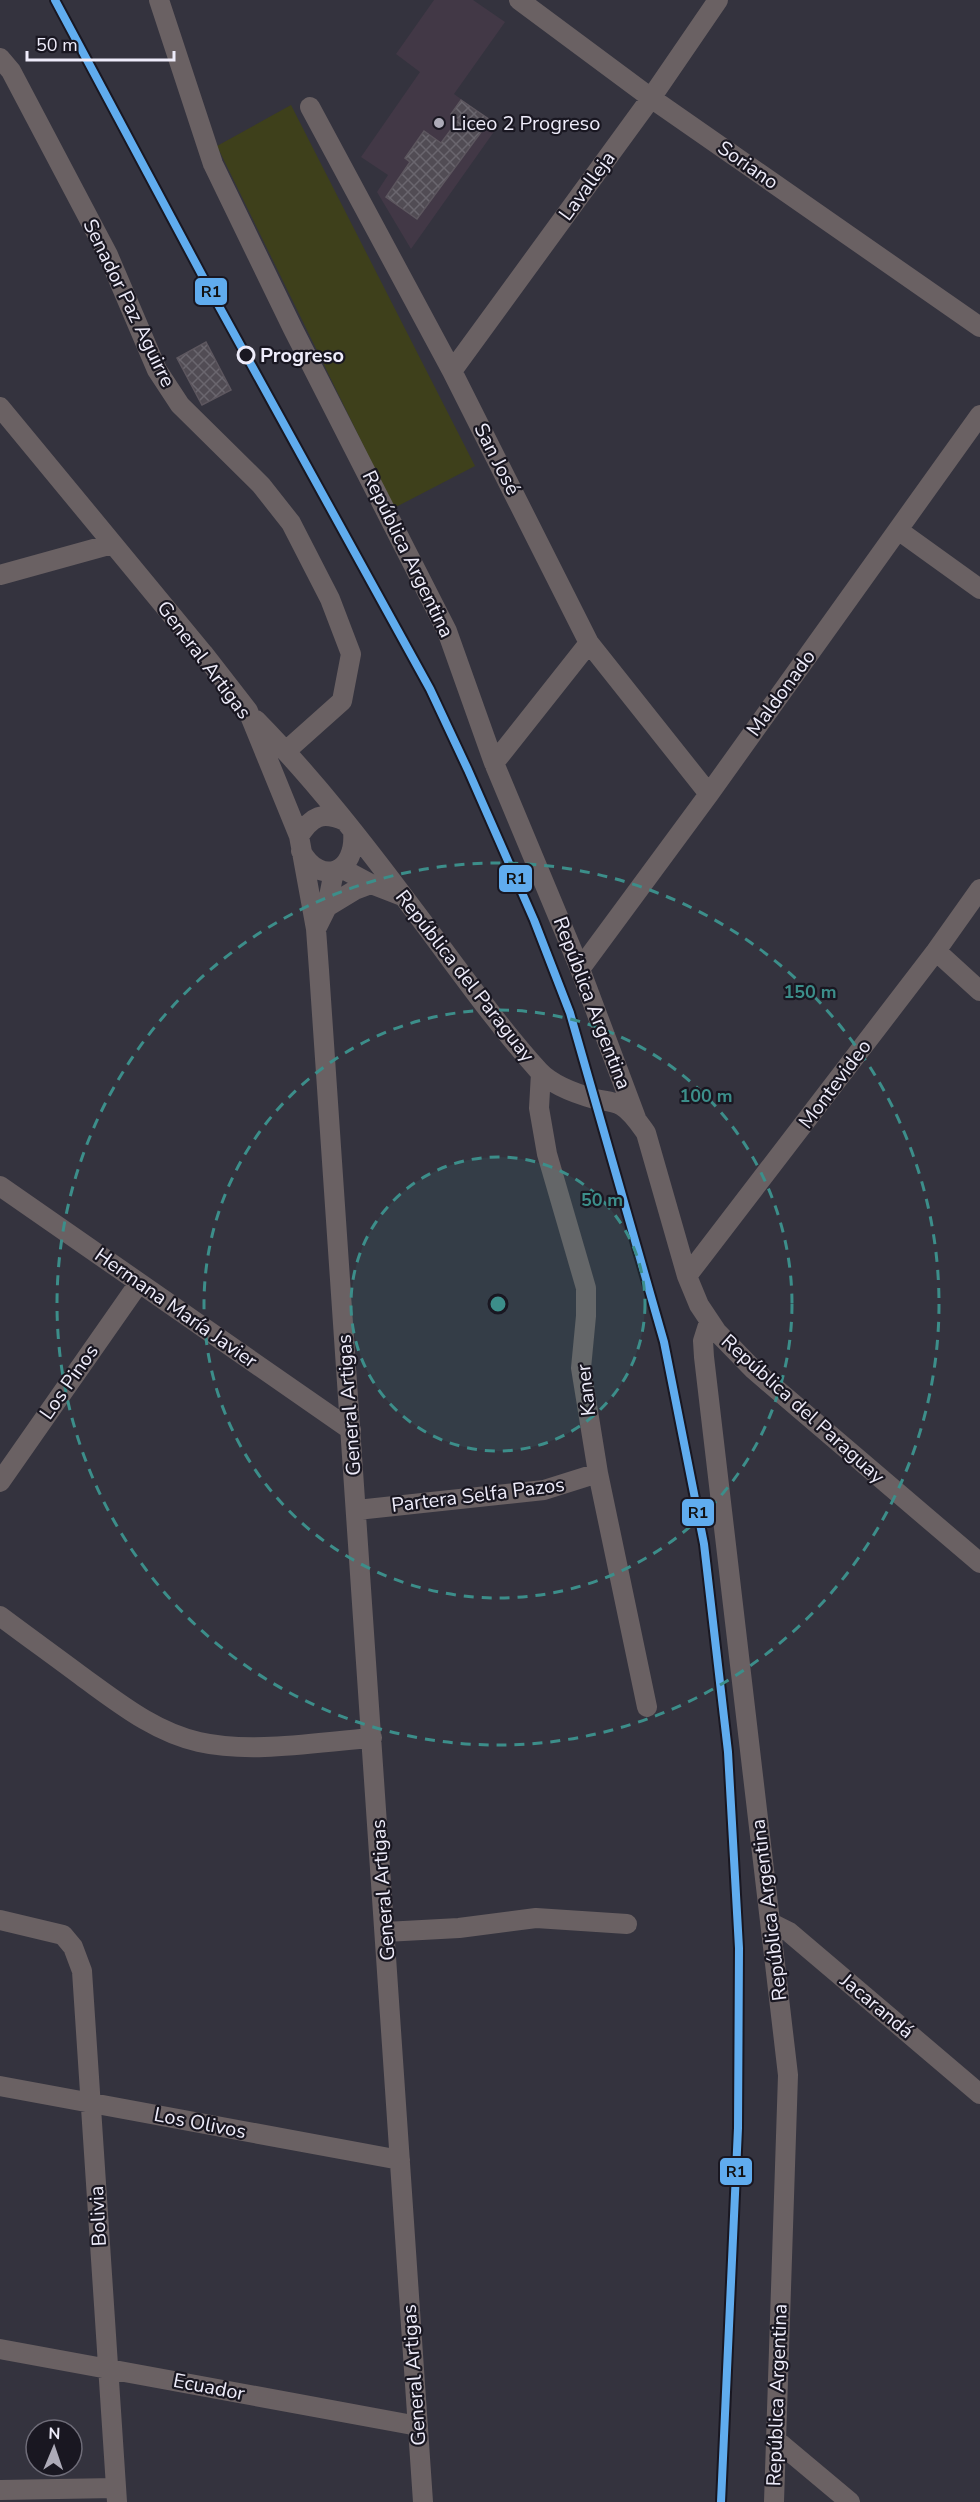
<svg xmlns="http://www.w3.org/2000/svg" width="980" height="2502" font-family="'Nunito Sans',sans-serif">
<style>
.education{fill:#423846}
.park{fill:#3e401b}
.building{fill:url(#building-cross-hatch);stroke:#5d575f;stroke-width:1.5}
.lines{fill:none;stroke-linecap:round;stroke-linejoin:round}
.minor{stroke:#6a6163;stroke-width:20}
.rail-1-casing{stroke:#191721;stroke-width:12}
.rail-1{stroke:#60acee;stroke-width:8}
.ring{fill:none;stroke:#3c8e8a;stroke-width:3;stroke-dasharray:10 8}
.poi-dot{fill:#adabb8;stroke:#191721;stroke-width:2}
.stop-dot{fill:#191721;stroke:#eeecfa;stroke-width:3}
.labels{text-anchor:middle;dominant-baseline:central;stroke-width:4.5;stroke-linejoin:round;paint-order:stroke}
.poi-label{font-size:20px;fill:#eeecfa;stroke:#191721;text-anchor:start}
.street-label{font-size:20px;fill:#eeecfa;stroke:#191721}
.stop-label{font-size:20px;font-weight:bold;fill:#eeecfa;stroke:#191721;text-anchor:start}
.centre{fill:#3c8e8a;stroke:#191721;stroke-width:3}
.ring-label{font-size:18px;text-anchor:middle;font-weight:bold;fill:#3c8e8a;stroke:#191721;stroke-width:4.5;stroke-linejoin:round;paint-order:stroke}
.line-badge{stroke:#191721;stroke-width:2}
.pale-badge-label{font-size:16px;text-anchor:middle;font-weight:bold;fill:#111}
</style>
<defs>
<pattern id="building-cross-hatch" width="8" height="8" patternUnits="userSpaceOnUse" patternTransform="scale(1.5)"><rect width="8" height="8" fill="#514c54"/><path d="M0 0l8 8M0 8l8-8" fill="none" stroke="#6a666e"/></pattern>
</defs>
<rect width="100%" height="100%" fill="#34333e"/>
<path class="education" d="M434,0h39l32,22 -51,72 44,32 -87,123 -34,-57 11,-17 -27,-18 59,-85 -24,-18z"/>
<path class="park" d="M291,105l184,361 -81,42 -177,-362z"/>
<path class="building" d="M461,100l29,20 -73,99 -31,-22 24,-35 -5,-4 19,-27 17,12 18,-24 -8,-5z
M206,342l25,48 -29,15 -25,-47z"/>
<g class="lines">
<path class="minor" d="M159,0l54,164 80,165 154,302 47,132 86,206 56,149
M519,0l132,98 329,229
M0,58l11,13 97,184 49,115 23,35 81,80 30,38 39,76 21,55 -9,47 -56,50
M310,107l142,264 137,272 120,151
M452,371l199,-273 67,-98
M0,407l203,246 45,58 51,125 17,93 3,41 104,1532
M898,530l82,59
M0,575l112,-31
M256,720c58,59 110,126 160,193 40,53 78,108 123,158 13,14 38,23 56,28 9,2 19,2 27,7 10,6 17,17 24,27l41,143 12,29 18,27 37,38 226,193
M494,763l95,-120
M299,836c13,-20 23,-25 46,-15
M301,851c20,36 56,22 52,-20
M341,868l30,16 31,12
M327,907l28,-17 16,-6
M316,929l11,-22 7,-36
M936,951l44,40
M580,969l129,-175 271,-379
M541,1073l-2,35 8,46 39,134v28l-5,52 17,105 49,234
M0,1186l351,244
M687,1276l249,-325 44,-62
M709,1322l-6,19 1,16 84,718 -14,427
M0,1482l139,-199
M357,1510l187,-20 54,-17
M0,1616c28,21 56,41 84,62 36,26 71,54 115,64 53,12 119,0 173,-4
M0,1920l63,15 10,12 9,24 35,531
M771,1923l18,9 191,162
M385,1932l74,-4 77,-10 91,6
M0,2086l400,74
M0,2349l418,77
M776,2440l74,62
M0,2490l115,-2"/>
<defs>
<path id="rail-1" d="M55,0l155,290 220,399 38,81 66,150 36,93 94,329 40,202 24,208 11,196 -1,180 -17,374"/>
</defs>
<use href="#rail-1" class="rail-1-casing"/>
<use href="#rail-1" class="rail-1"/>
</g>
<circle cx="498" cy="1304" r="147" fill="#3c8e8a" fill-opacity=".12"/>
<g class="ring">
<circle cx="498" cy="1304" r="147"/>
<circle cx="498" cy="1304" r="294"/>
<circle cx="498" cy="1304" r="441"/>
</g>
<circle class="poi-dot" cx="439" cy="123" r="6"/>
<circle class="stop-dot" cx="246" cy="355" r="8"/>
<g class="labels">
<g class="poi-label">
<text x="451" y="123">Liceo 2 Progreso</text>
</g>
<g class="street-label">
<text transform="translate(748 165) rotate(35)">Soriano</text>
<text transform="translate(587 186) rotate(-54)">Lavalleja</text>
<text transform="translate(129 303) rotate(64)">Senador Paz Aguirre</text>
<text transform="translate(497 459) rotate(63)">San José</text>
<text transform="translate(408 554) rotate(64)">República Argentina</text>
<text transform="translate(204 660) rotate(53)">General Artigas</text>
<text transform="translate(781 693) rotate(-54)">Maldonado</text>
<text transform="translate(465 976) rotate(52)">República del Paraguay</text>
<text transform="translate(592 1003) rotate(69)">República Argentina</text>
<text transform="translate(835 1084) rotate(-53)">Montevideo</text>
<text transform="translate(176 1308) rotate(35)">Hermana María Javier</text>
<text transform="translate(69 1382) rotate(-55)">Los Pinos</text>
<text transform="translate(586 1390) rotate(-96)">Kaner</text>
<text transform="translate(349 1405) rotate(-94)">General Artigas</text>
<text transform="translate(803 1409) rotate(42)">República del Paraguay</text>
<text transform="translate(478 1495) rotate(-7)">Partera Selfa Pazos</text>
<text transform="translate(383 1890) rotate(-94)">General Artigas</text>
<text transform="translate(769 1910) rotate(-97)">República Argentina</text>
<text transform="translate(877 2006) rotate(40)">Jacarandá</text>
<text transform="translate(200 2123) rotate(11)">Los Olivos</text>
<text transform="translate(98 2216) rotate(-93)">Bolivia</text>
<text transform="translate(414 2375) rotate(-94)">General Artigas</text>
<text transform="translate(209 2387) rotate(11)">Ecuador</text>
<text transform="translate(777 2395) rotate(-88)">República Argentina</text>
</g>
<g class="stop-label">
<text x="260" y="355">Progreso</text>
</g>
</g>
<circle cx="498" cy="1304" r="9" class="centre"/>
<g class="ring-label">
<text x="810" y="998">150 m</text>
<text x="706" y="1102">100 m</text>
<text x="602" y="1206">50 m</text>
</g>
<g class="line-badge">
<rect x="194" y="277" width="34" height="29" rx="6" fill="#60acee"/>
<rect x="498" y="864" width="35" height="29" rx="6" fill="#60acee"/>
<rect x="681" y="1498" width="34" height="29" rx="6" fill="#60acee"/>
<rect x="719" y="2157" width="34" height="29" rx="6" fill="#60acee"/>
</g>
<g class="pale-badge-label">
<text x="211" y="297">R1</text>
<text x="516" y="884">R1</text>
<text x="698" y="1518">R1</text>
<text x="736" y="2177">R1</text>
</g>
<g transform="translate(54 2448) rotate(2)"><circle r="28" fill="#191721" stroke="#6e6c78" stroke-width="1.5"/>
<path d="M0-4.5L10 22L0 15L-10 22Z" fill="#adabb8"/>
<text y="-9" font-size="16" font-weight="bold" text-anchor="middle" fill="#eeecfa">N</text>
</g>
<path d="M27 51v9h147v-9" fill="none" stroke="#eeecfa" stroke-width="3"/>
<text x="36" y="51" font-size="18" fill="#eeecfa" stroke="#191721" stroke-width="4.5" paint-order="stroke">50 m</text>
</svg>
